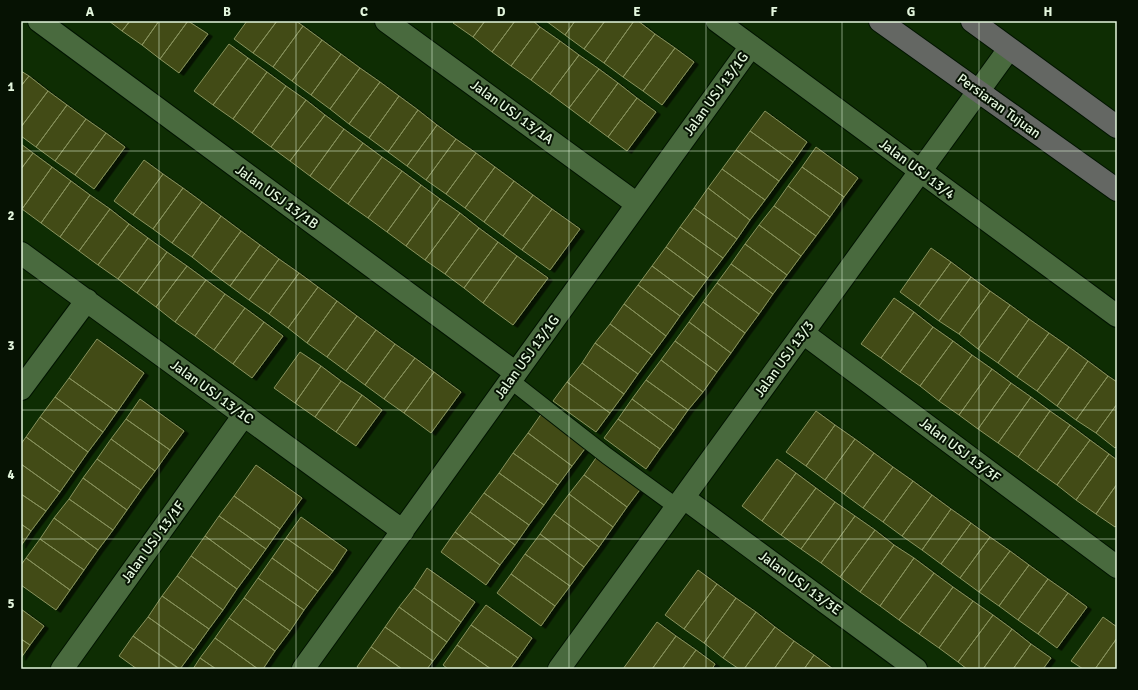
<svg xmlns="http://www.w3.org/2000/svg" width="1138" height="690" font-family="Signika,sans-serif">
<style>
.building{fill:#434c17;stroke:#87925c;filter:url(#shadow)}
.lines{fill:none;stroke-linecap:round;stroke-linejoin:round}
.service-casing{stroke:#011300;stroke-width:18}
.minor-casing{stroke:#011300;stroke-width:24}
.secondary-casing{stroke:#011300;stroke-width:24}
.service{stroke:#496a3e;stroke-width:16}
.minor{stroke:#496a3e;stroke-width:22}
.secondary{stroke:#646763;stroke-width:22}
.grid{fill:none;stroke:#e3f6dd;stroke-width:1;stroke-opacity:0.55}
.labels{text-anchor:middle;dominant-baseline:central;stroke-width:4;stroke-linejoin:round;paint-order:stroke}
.street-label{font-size:14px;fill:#e3f6dd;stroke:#061203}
.neatline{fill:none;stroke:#e3f6dd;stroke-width:1.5}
.grid-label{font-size:13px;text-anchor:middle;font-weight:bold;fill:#e3f6dd}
</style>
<defs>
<filter id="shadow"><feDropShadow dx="4.5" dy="2.5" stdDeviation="0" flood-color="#0009"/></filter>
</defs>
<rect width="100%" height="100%" fill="#0e2d03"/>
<path class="building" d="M109,21h21l-8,10z
M130,21h29l-17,24 -20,-14z
M159,21h29l-28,38 -18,-14z
M188,21l20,13 -29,39 -19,-14z
M247,21h30l-24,32 -19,-14z
M277,21h19l7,5 -30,41 -20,-14z
M455,21h30l-12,16 -20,-14z
M485,21h30l-23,31 -19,-15z
M515,21h18l7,6 -29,39 -19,-14z
M546,21h29l-10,14z
M575,21h30l-21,28 -19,-14z
M605,21h29l-30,42 -20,-14z
M634,21h4l17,13 -32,43 -19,-14z
M303,26l19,14 -30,41 -19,-14z
M540,27l20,14 -29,39 -20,-14z
M655,34l20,14 -32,43 -20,-14z
M322,40l19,14 -30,41 -19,-14z
M560,41l19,14 -29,39 -19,-14z
M229,44l19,14 -35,47 -19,-14z
M675,48l19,14 -32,43 -19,-14z
M341,54l19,14 -30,41 -19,-14z
M579,55l20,14 -30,39 -19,-14z
M248,58l19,14 -34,47 -20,-14z
M360,68l20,14 -31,42 -19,-15z
M599,69l19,14 -29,40 -20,-15z
M21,71l8,5 -8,10z
M267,72l19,14 -34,47 -19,-14z
M29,76l19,15 -27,36v-41z
M380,82l19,14 -30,42 -20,-14z
M618,83l19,15 -29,39 -19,-14z
M286,86l20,14 -35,47 -19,-14z
M48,91l19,14 -31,42 -15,-11v-9z
M399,96l19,14 -30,42 -19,-14z
M637,98l19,14 -29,39 -19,-14z
M306,100l19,15 -35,46 -19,-14z
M67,105l19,14 -31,42 -19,-14z
M418,110l19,15 -30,41 -19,-14z
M765,111l42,31 -14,20 -43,-31z
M325,115l19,14 -34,47 -20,-15z
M86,119l20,14 -31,42 -20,-14z
M437,125l19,14 -30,41 -19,-14z
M344,129l19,14 -34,47 -19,-14z
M750,131l43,31 -14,19 -43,-31z
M106,133l19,14 -31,42 -19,-14z
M456,139l20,14 -30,41 -20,-14z
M363,143l19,14 -34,47 -19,-14z
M21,144l12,9 -12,16z
M816,147l42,31 -14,19 -42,-30z
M736,150l43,31 -14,19 -43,-31z
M33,153l19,14 -30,42 -1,-40z
M476,153l19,14 -30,41 -19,-14z
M382,157l20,14 -34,47 -20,-14z
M144,160l19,14 -30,41 -19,-14z
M52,167l19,14 -30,42 -19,-14z
M495,167l19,14 -30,41 -19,-14z
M802,167l42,30 -14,20 -42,-31z
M722,169l43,31 -15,20 -42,-32z
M402,171l19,14 -34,47 -19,-14z
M163,174l20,14 -30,41 -20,-14z
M71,181l19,14 -30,42 -19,-14z
M514,181l19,14 -30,41 -19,-14z
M421,185l19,14 -34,47 -19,-14z
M788,186l42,31 -14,19 -42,-30z
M183,188l19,14 -30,41 -19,-14z
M708,188l42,32 -13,19 -43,-31z
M90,195l20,14 -31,42 -19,-14z
M533,195l19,14 -30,41 -19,-14z
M440,199l20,14 -35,47 -19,-14z
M202,202l19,14 -29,41 -20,-14z
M774,206l42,30 -15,20 -42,-31z
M694,208l43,31 -14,19 -43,-31z
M110,209l19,15 -31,41 -19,-14z
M552,209l28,20 -30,41 -28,-20z
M460,213l19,15 -34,46 -20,-14z
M221,216l20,15 -30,41 -19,-15z
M129,224l19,14 -30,41 -20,-14z
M759,225l42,31 -14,19 -42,-31z
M680,227l43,31 -15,20 -42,-31z
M479,228l19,14 -34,46 -19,-14z
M241,231l19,14 -30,41 -19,-14z
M148,238l19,14 -30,41 -19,-14z
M498,242l19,14 -34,47 -19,-15z
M745,244l42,31 -14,19 -42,-30z
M260,245l19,14 -30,41 -19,-14z
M666,247l42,31 -14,19 -42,-31z
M931,248l20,14 -32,44 -19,-14z
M167,252l20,14 -31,41 -19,-14z
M517,256l31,22 -35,47 -30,-22z
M279,259l20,14 -30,41 -20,-14z
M951,262l20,15 -32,44 -20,-15z
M731,264l42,30 -14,20 -42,-31z
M187,266l19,14 -31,42 -19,-15z
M652,266l42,31 -14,19 -42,-31z
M299,273l19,14 -30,41 -19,-14z
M971,277l19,14 -31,43 -20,-13z
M206,280l19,14 -30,42 -20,-14z
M717,283l42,31 -14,19 -42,-31z
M638,285l42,31 -14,20 -42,-32z
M318,287l19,14 -30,42 -19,-15z
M990,291l20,14 -32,44 -19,-15z
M225,294l20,14 -31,42 -19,-14z
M894,298l20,14 -33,46 -20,-14z
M337,301l20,15 -30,41 -20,-14z
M703,302l42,31 -14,20 -42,-31z
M624,304l42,32 -14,19 -42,-31z
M1010,305l19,14 -31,44 -20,-14z
M245,308l19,14 -31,42 -19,-14z
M914,312l19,15 -33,45 -19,-14z
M357,316l19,14 -30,41 -19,-14z
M1029,319l20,14 -32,44 -19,-14z
M264,322l19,14 -31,42 -19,-14z
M689,322l42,31 -14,19 -42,-31z
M610,324l42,31 -14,19 -43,-31z
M933,327l20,14 -33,45 -20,-14z
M376,330l19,14 -30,41 -19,-14z
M1049,333l20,14 -32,44 -20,-14z
M97,339l47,34 -27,39 -48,-34z
M675,341l42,31 -14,20 -42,-32z
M953,341l19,14 -33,46 -19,-15z
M595,343l43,31 -14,20 -42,-31z
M395,344l20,14 -31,41 -19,-14z
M1069,347l19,14 -31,45 -20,-15z
M300,352l21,14 -26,37 -21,-15z
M972,355l20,14 -33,46 -20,-14z
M415,358l19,14 -30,41 -20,-14z
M661,360l42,32 -15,18 -42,-30z
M1088,361l20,15 -32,44 -19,-14z
M582,363l42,31 -14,19 -43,-31z
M321,366l20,15 -26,36 -20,-14z
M992,369l19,14 -33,46 -19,-14z
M434,372l27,20 -30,41 -27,-20z
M1108,376l9,6v22l-21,29 -20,-13z
M69,378l48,34 -14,20 -48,-35z
M646,380l42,30 -14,20 -42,-31z
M341,381l21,14 -26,37 -21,-15z
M567,382l43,31 -14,19 -43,-31z
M1011,383l20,14 -33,46 -20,-14z
M362,395l20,15 -26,36 -20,-14z
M55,397l48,35 -15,20 -48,-35z
M1031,397l19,14 -32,46 -20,-14z
M140,399l44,32 -14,19 -44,-31z
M632,399l42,31 -14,19 -42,-30z
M1117,404v42l-2,2 -19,-15z
M816,411l19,14 -29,41 -20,-14z
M1050,411l20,14 -33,46 -19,-14z
M542,413l45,33 -15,20 -44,-33z
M40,417l48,35 -14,20 -48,-35z
M126,419l44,31 -15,21 -44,-32z
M618,419l42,30 -14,20 -42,-31z
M835,425l20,14 -30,41 -19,-14z
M1070,425l20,15 -33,45 -20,-14z
M528,433l44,33 -14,19 -45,-32z
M26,437l48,35 -14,20 -39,-28v-20z
M111,439l44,32 -14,19 -44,-31z
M855,439l19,14 -30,41 -19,-14z
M1090,440l19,14 -33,46 -19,-15z
M513,453l45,32 -14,20 -45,-32z
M874,453l19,14 -30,41 -19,-14z
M1109,454l8,6v24l-21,30 -20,-14z
M598,455l44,32 -15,20 -43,-32z
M97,459l44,31 -14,20 -44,-32z
M777,459l19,14 -34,48 -20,-15z
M21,464l39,28 -14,19 -25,-17z
M256,465l46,33 -22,31 -46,-33z
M893,467l20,14 -30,41 -20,-14z
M499,473l45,32 -15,20 -45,-32z
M796,473l20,15 -35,47 -19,-14z
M584,475l43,32 -14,20 -44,-33z
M83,478l44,32 -14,20 -44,-31z
M913,481l19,14 -30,41 -19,-14z
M1117,484v41l-2,2 -19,-13z
M816,488l19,14 -34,47 -20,-14z
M484,493l45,32 -14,20 -45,-33z
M21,494l25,17 -15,20 -10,-7z
M569,494l44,33 -14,20 -45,-33z
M932,495l19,14 -29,41 -20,-14z
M234,496l46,33 -14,20 -47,-33z
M69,499l44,31 -15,20 -44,-32z
M835,502l20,14 -34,47 -20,-14z
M951,509l20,14 -30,41 -19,-14z
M470,512l45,33 -15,20 -45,-33z
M554,514l45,33 -15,20 -44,-33z
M219,516l47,33 -15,21 -46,-34z
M855,516l20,14 -35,47 -19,-14z
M301,517l46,33 -14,21 -47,-33z
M54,518l44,32 -14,20 -44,-31z
M971,523l19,14 -30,41 -19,-14z
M21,524l10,7 -10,15z
M875,530l19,15 -34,47 -20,-15z
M455,532l45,33 -14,20 -45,-33z
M540,534l44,33 -14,19 -45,-32z
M205,536l46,34 -14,19 -46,-33z
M990,537l20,14 -31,41 -19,-14z
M286,538l47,33 -15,20 -46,-33z
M40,539l44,31 -14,20 -44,-32z
M894,545l20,13 -34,48 -20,-14z
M1010,551l19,14 -30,41 -20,-14z
M525,554l45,32 -15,20 -44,-32z
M191,556l46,33 -14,21 -46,-34z
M26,558l44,32 -14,20 -35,-25v-20z
M272,558l46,33 -14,19 -46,-32z
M914,558l20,15 -35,47 -19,-14z
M1029,565l19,14 -30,41 -19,-14z
M427,568l48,34 -14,20 -47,-34z
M698,570l19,14 -33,45 -19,-14z
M934,573l19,14 -34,47 -20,-14z
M511,574l44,32 -14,20 -44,-33z
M177,576l46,34 -14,19 -47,-33z
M258,578l46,32 -14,21 -46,-33z
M1048,579l20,14 -30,41 -20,-14z
M717,584l19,14 -32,45 -20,-14z
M953,587l20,14 -34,47 -20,-14z
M414,588l47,34 -14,20 -48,-35z
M1068,593l19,14 -30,41 -19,-14z
M162,596l47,33 -15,21 -46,-33z
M244,598l46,33 -15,20 -46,-33z
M736,598l20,14 -33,46 -19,-15z
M973,601l20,14 -35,47 -19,-14z
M486,605l46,33 -14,20 -47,-33z
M399,607l48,35 -14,19 -48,-34z
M21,609l23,17 -14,19 -9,-6z
M756,612l19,15 -31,42h-5l-16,-11z
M993,615l19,14 -29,40h-16l-9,-7z
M148,617l46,33 -14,19 -47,-33z
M1103,617l14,10v11l-22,31h-12l-12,-8z
M229,618l46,33 -12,18h-5l-43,-31z
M657,622l19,14 -24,33h-29z
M471,625l47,33 -8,11h-19l-34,-24z
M385,627l48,34 -6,8h-25l-31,-22z
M775,627l19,14 -20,28h-30z
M1012,629l19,15 -18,25h-30z
M133,636l46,33h-42l-18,-13z
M676,636l20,14 -14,19h-30z
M215,638l43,31h-42l-16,-11z
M1117,638v31h-22z
M21,639l9,6 -9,13z
M794,641l20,14 -10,14h-30z
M1031,644l20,14 -8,11h-30z
M457,645l34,24h-43l-5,-4z
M371,647l31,22h-42l-3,-2z
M696,650l19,14 -3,5h-30z
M814,655l19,14h-29z
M200,658l16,11h-23z"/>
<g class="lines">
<defs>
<path id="service" d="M510,380l97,76 70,51"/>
<path id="minor" d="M39,21l477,352
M386,21l251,183
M717,21l400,295
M21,253l382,278
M803,333l314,234
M21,389l66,-89
M684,498l232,171
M62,669l182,-254
M303,669l448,-623
M559,669l450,-620"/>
<path id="secondary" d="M880,21l237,169
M972,21l145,106"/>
</defs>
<use href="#service" class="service-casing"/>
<use href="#minor" class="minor-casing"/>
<use href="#secondary" class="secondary-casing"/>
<use href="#service" class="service"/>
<use href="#minor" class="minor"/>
<use href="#secondary" class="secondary"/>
</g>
<path class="grid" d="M159,21v648M296,21v648M432,21v648M569,21v648M706,21v648M842,21v648M979,21v648M21,151h1096M21,280h1096M21,410h1096M21,539h1096"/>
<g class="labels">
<g class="street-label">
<text transform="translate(716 94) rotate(-54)">Jalan USJ 13/1G</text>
<text transform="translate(999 106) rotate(36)">Persiaran Tujuan</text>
<text transform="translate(512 112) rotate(36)">Jalan USJ 13/1A</text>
<text transform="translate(917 169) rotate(37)">Jalan USJ 13/4</text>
<text transform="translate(277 197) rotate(36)">Jalan USJ 13/1B</text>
<text transform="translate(527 357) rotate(-54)">Jalan USJ 13/1G</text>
<text transform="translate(784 359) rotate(-54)">Jalan USJ 13/3</text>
<text transform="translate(212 392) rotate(36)">Jalan USJ 13/1C</text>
<text transform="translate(960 450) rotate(37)">Jalan USJ 13/3F</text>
<text transform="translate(153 542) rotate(-54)">Jalan USJ 13/1F</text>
<text transform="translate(800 583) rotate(36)">Jalan USJ 13/3E</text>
</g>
</g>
<rect width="1138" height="690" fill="none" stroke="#061203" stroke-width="44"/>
<rect x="22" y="22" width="1094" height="646" class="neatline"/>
<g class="grid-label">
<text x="90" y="16">A</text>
<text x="227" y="16">B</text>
<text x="364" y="16">C</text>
<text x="501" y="16">D</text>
<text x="637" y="16">E</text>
<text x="774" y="16">F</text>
<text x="911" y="16">G</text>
<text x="1048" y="16">H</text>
<text x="11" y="91">1</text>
<text x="11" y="220">2</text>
<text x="11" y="350">3</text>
<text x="11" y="479">4</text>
<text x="11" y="608">5</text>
</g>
</svg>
